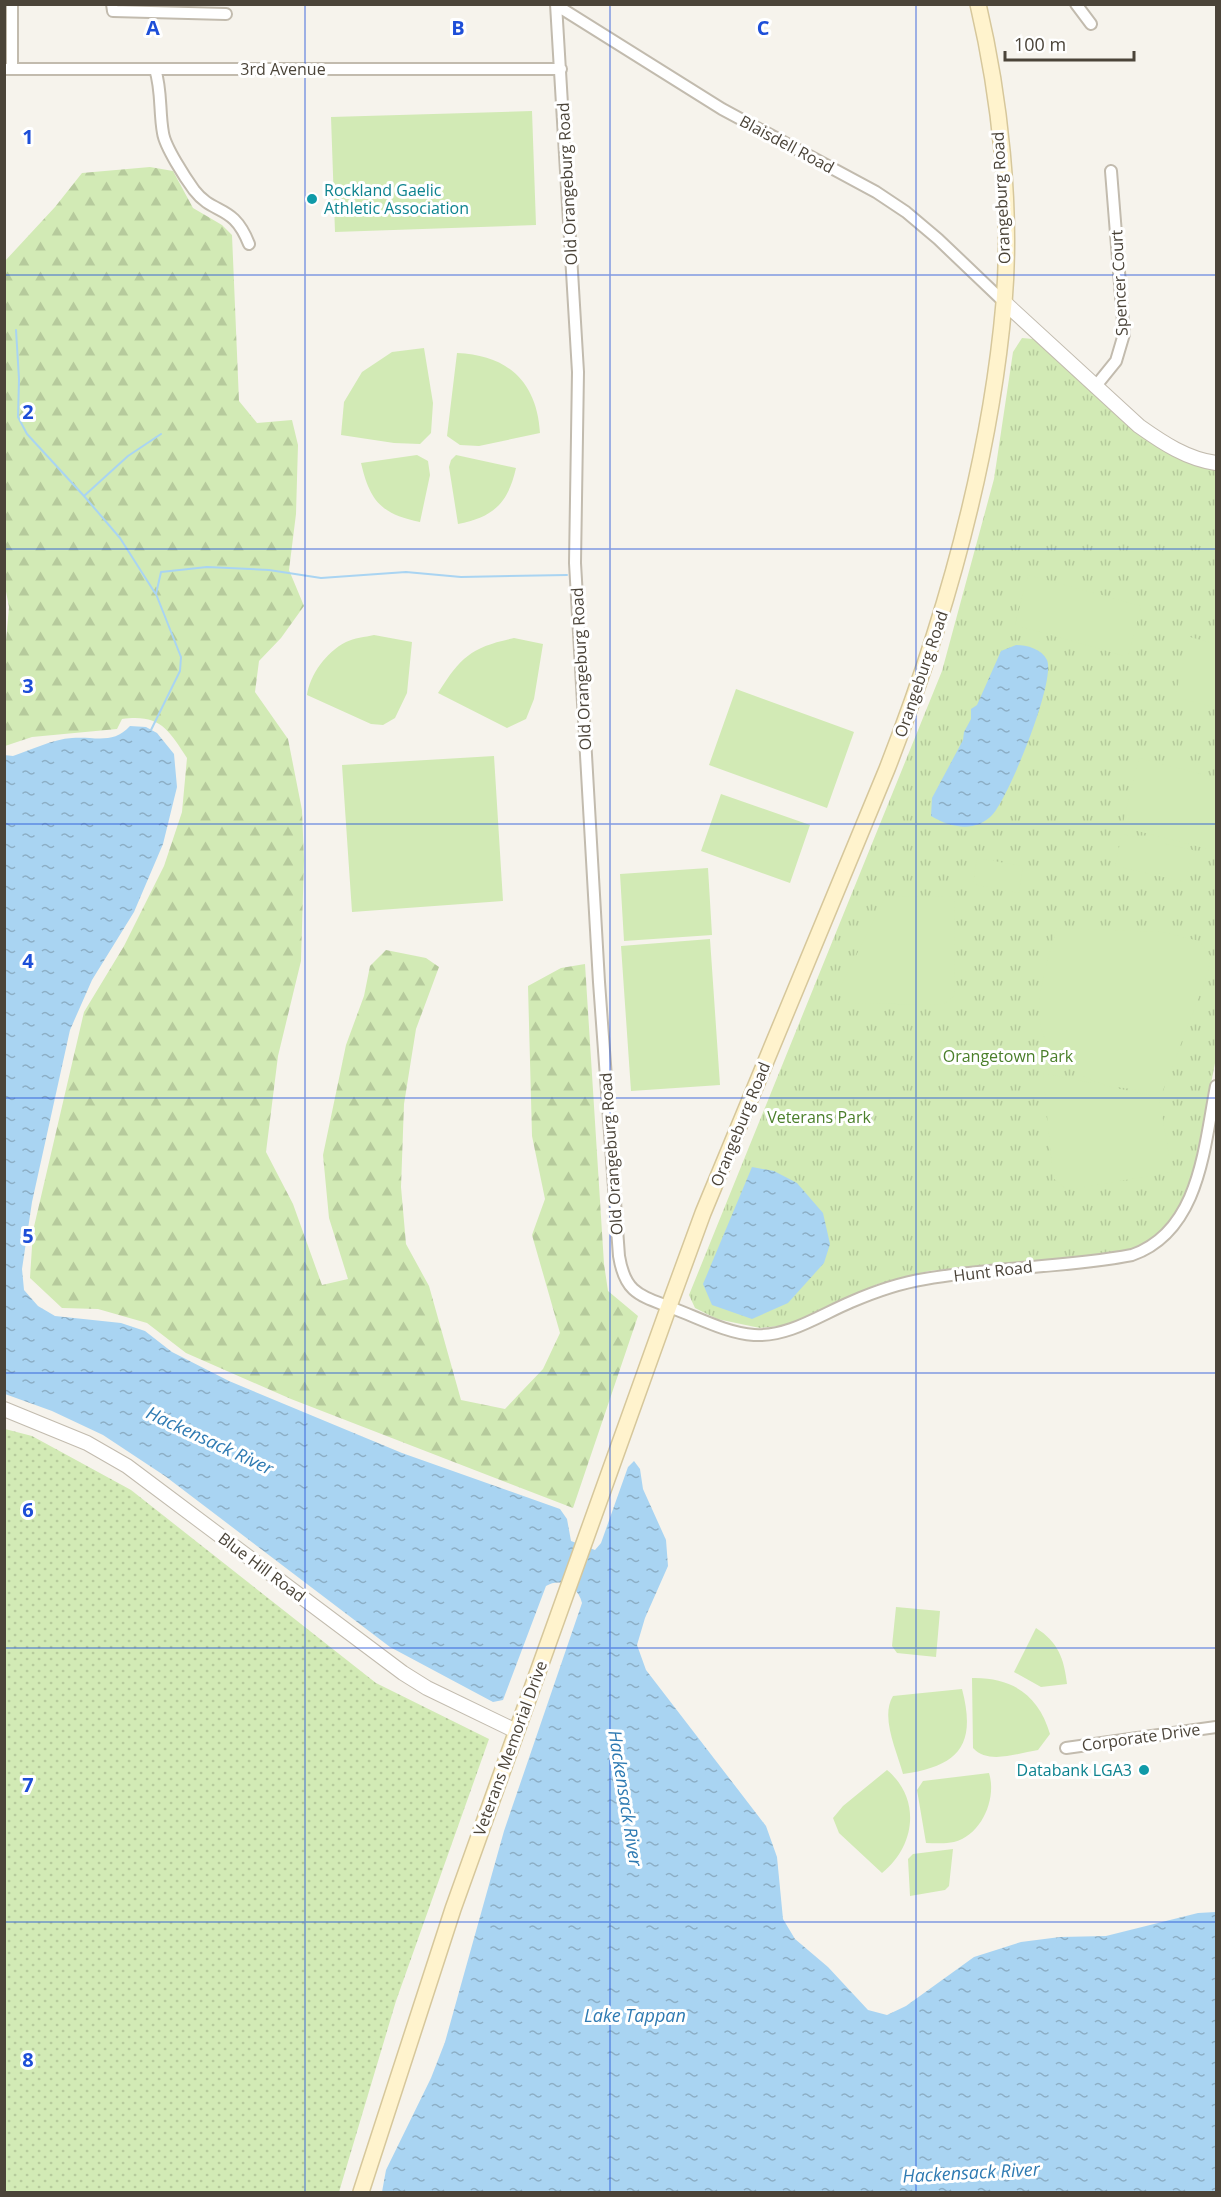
<svg xmlns="http://www.w3.org/2000/svg" width="1221" height="2197" font-family="'Open Sans',sans-serif">
<style>
.grass{fill:url(#grass-dots)}
.forest{fill:url(#forest-firs)}
.park{fill:url(#park-tufts)}
.pitch{fill:#d2eab5}
.water{fill:url(#water-ripples)}
.lines{fill:none;stroke-linecap:round;stroke-linejoin:round}
.stream{stroke:#a9d4f2;stroke-width:2}
.minor-casing{stroke:#c2bbae;stroke-width:14}
.tertiary-casing{stroke:#c2bbae;stroke-width:16}
.secondary-casing{stroke:#d6c79b;stroke-width:18}
.minor{stroke:#fff;stroke-width:10}
.tertiary{stroke:#fff;stroke-width:14}
.secondary{stroke:#fff3cd;stroke-width:15}
.grid{fill:none;stroke:#1d4ed8;stroke-width:1.5;stroke-opacity:0.55}
.culture-dot{fill:#0f9aa8;stroke:#fff;stroke-width:2}
.labels{text-anchor:middle;dominant-baseline:central;stroke-width:6;stroke-linejoin:round;paint-order:stroke}
.street-label{font-size:16px;fill:#4b4439;stroke:#fff}
.culture-label{font-size:16px;fill:#0d838f;stroke:#fff;text-anchor:start}
.park-label{font-size:16px;fill:#4a7f2a;stroke:#fff}
.water-label{font-size:18px;font-style:italic;fill:#2e7ab2;stroke:#fff}
.grid-label{font-size:20px;text-anchor:middle;font-weight:bold;fill:#1d4ed8;stroke:#fff;stroke-width:6;stroke-linejoin:round;paint-order:stroke}
</style>
<defs>
<pattern id="grass-dots" width="8" height="8" patternUnits="userSpaceOnUse" patternTransform="scale(1.5)"><rect width="8" height="8" fill="#d2eab5"/><path d="M2 2h.1M6 6h.1" fill="none" stroke="#b6ca9c" stroke-width="1.8" stroke-linecap="round"/></pattern>
<pattern id="forest-firs" width="22" height="20" patternUnits="userSpaceOnUse" patternTransform="scale(1.5)"><rect width="22" height="20" fill="#d2eab5"/><path d="M5 1l3.5 6h-7zM16 11l3.5 6h-7z" fill="#b6ca9c"/></pattern>
<pattern id="park-tufts" width="24" height="20" patternUnits="userSpaceOnUse" patternTransform="scale(1.5)"><rect width="24" height="20" fill="#d2eab5"/><path d="M3 7l-1-3M5 7V3M7 7l1-3M15 17l-1-3M17 17v-4M19 17l1-3" fill="none" stroke="#b6ca9c"/></pattern>
<pattern id="water-ripples" width="26" height="14" patternUnits="userSpaceOnUse" patternTransform="scale(1.5)"><rect width="26" height="14" fill="#a9d4f2"/><path d="M2 4q2-2 4 0t4 0M15 11q2-2 4 0t4 0" fill="none" stroke="#8caec5"/></pattern>
</defs>
<rect width="100%" height="100%" fill="#f6f3ec"/>
<path class="grass" d="M5,1429l27,7 99,54 245,193 113,56 -93,262 -57,191h-334z"/>
<path class="forest" d="M150,167l23,4 20,37 29,17 10,10 7,166 18,22 35,-3 6,25 -2,69 -7,56 15,36 -23,32 -22,23 -4,31 33,47 14,71 2,50 -3,101 -23,95 -12,96 27,52 29,81 26,-6 -19,-61 -6,-63 23,-110 18,-49 6,-30 16,-16 40,8 13,9 -23,62 -12,75 -3,83 5,57 23,42 32,114 44,9 38,-40 17,-36 -28,-98 13,-36 -13,-63 -4,-150 33,-18 24,-4 19,300 4,27 30,25 -65,192 -282,-109 -105,-46 -39,-30 -49,-14 -36,-1 -32,-30 3,-47 51,-219 40,-66 40,-80 18,-54 5,-54c-19,-29 -27,-44 -65,-39l-5,10 -85,8 -27,9 -1,-83 5,-56 -5,-26 1,-320 50,-54 27,-34z"/>
<path class="park" d="M1022,338l11,1 10,7 94,87 30,18 49,17v590l-25,127 -16,33 -18,22 -28,12 -200,19 -51,13 -89,41 -29,3 -43,-9 -22,-11 -6,-13 253,-624 52,-192 19,-127z"/>
<path class="pitch" d="M532,111l4,114 -201,7 -4,-115z
M424,348l9,55 -2,30 -11,11 -26,-1 -53,-8 3,-33 18,-30 30,-20z
M457,353c51,2 80,29 83,80l-61,13 -19,-1 -13,-9z
M417,455l11,6 2,14 -10,47c-39,-8 -50,-21 -59,-59z
M456,455l60,13c-8,35 -22,49 -58,56l-9,-57 2,-7z
M1028,575l113,31 -13,51 -113,-32z
M374,635l38,7 -5,51 -12,25 -12,7 -12,-1 -64,-29c3,-20 19,-43 39,-53 8,-4 19,-5 28,-7z
M1190,637l26,7v64l-41,-11z
M514,638l29,6 -9,55 -8,20 -19,9 -69,-35c23,-37 34,-46 76,-55z
M736,689l118,43 -27,76 -118,-43z
M494,756l9,145 -151,11 -10,-147z
M1139,758l77,20v73l-94,-24z
M721,794l89,31 -20,58 -89,-32z
M1122,834l71,16 -8,32 -70,-16z
M977,858l46,8 -4,27 -46,-9z
M708,868l4,67 -88,6 -4,-67z
M886,896l69,1 -1,99 -11,9 -93,-2 -13,-9z
M1057,928l105,4 37,9 12,16 -4,19 -45,117c-21,-4 -48,-4 -68,-12 -78,-32 -55,-92 -37,-153z
M710,939l10,146 -89,6 -10,-145z
M1043,1073l116,24 13,75 -105,18 -14,-12z
M896,1607l44,4 -4,46 -39,-4 -5,-7z
M1036,1628c22,14 28,30 31,56l-26,3 -27,-15z
M972,1678c41,-1 67,18 78,56l-12,16c-20,3 -50,15 -65,-2z
M962,1689c15,57 -4,77 -59,85 -6,-23 -23,-57 -10,-78z
M887,1770c34,28 29,76 -5,103l-43,-40 -6,-15 10,-12z
M989,1773c8,25 -7,62 -35,69 -9,2 -19,1 -28,1l-9,-53 6,-9z
M953,1849l-4,37 -4,4 -35,6 -2,-37 5,-5z"/>
<path class="water" d="M1016,645c11,0 26,4 31,15 9,21 -38,136 -54,154 -17,19 -42,14 -62,2l1,-18 31,-58 1,-8 7,-13v-10l6,-4 24,-54z
M130,726l16,1 11,6 17,21 3,33 -14,57 -29,68 -42,68 -22,50 -38,172 -10,67 2,21 14,16 17,10 66,7 24,8 27,21 57,29 173,72 158,56 7,10 4,22 24,9 6,-7 27,-76 6,-6 6,8 3,20 23,51 2,26 -23,52 -8,27 9,25 120,156 11,31 6,62 12,20 33,28 40,43 19,5 19,-9 68,-49 47,-15 39,-5 46,-1 92,-23 18,-1v280h-834l4,-22 45,-92 14,-36 59,-211 78,-228c-4,-17 -21,-26 -36,-17l-43,114 -10,2 -103,-55 -225,-171 -62,-41 -51,-24 -47,-17 -1,-639 9,1c18,-6 40,-17 59,-18 22,-2 41,7 58,-12z
M752,1167l22,4 23,12 26,30 7,31 -6,19 -36,40 -36,16 -40,-14 -9,-21z"/>
<g class="lines">
<path class="stream" d="M16,330l3,49 -1,38 9,17 57,62
M155,593l-35,-55 -36,-42 44,-40 33,-22
M151,730l29,-59 1,-14 -25,-63 5,-22 46,-5 62,3 52,8 85,-6 55,5 106,-2"/>
<defs>
<path id="minor" d="M12,4v65
M112,4l1,7 113,3
M556,4l22,368 -3,191 24,419 20,274c6,37 20,39 53,52 25,9 54,25 82,27 35,2 66,-20 97,-33 23,-10 49,-19 74,-23 68,-12 139,-11 207,-24 68,-24 72,-108 84,-169
M1076,4l15,20
M556,5l166,104 154,83 30,20 32,27 66,63
M4,69h557
M155,69c7,22 4,42 8,64 2,14 23,46 31,57 20,26 39,13 55,54
M1095,387l21,-26 8,-27 -13,-163
M1066,1748l150,-21"/>
<path id="tertiary" d="M1004,302l135,124c24,17 48,33 77,37
M4,1409l83,34 40,23 276,207 24,15 89,43"/>
<path id="secondary" d="M361,2192l92,-283 216,-603 34,-93 184,-444c58,-149 103,-305 117,-466 8,-96 -4,-205 -26,-299"/>
</defs>
<use href="#minor" class="minor-casing"/>
<use href="#tertiary" class="tertiary-casing"/>
<use href="#secondary" class="secondary-casing"/>
<use href="#minor" class="minor"/>
<use href="#tertiary" class="tertiary"/>
<use href="#secondary" class="secondary"/>
</g>
<path class="grid" d="M305,4v2188M610,4v2188M916,4v2188M4,275h1212M4,549h1212M4,824h1212M4,1098h1212M4,1373h1212M4,1648h1212M4,1922h1212"/>
<g class="culture-dot">
<circle cx="312" cy="199" r="6"/>
<circle cx="1144" cy="1770" r="6"/>
</g>
<g class="labels">
<g class="street-label">
<text x="283" y="69">3rd Avenue</text>
<text transform="translate(787 144) rotate(28)">Blaisdell Road</text>
<text transform="translate(567 184) rotate(-93)">Old Orangeburg Road</text>
<text transform="translate(1001 198) rotate(-93)">Orangeburg Road</text>
<text transform="translate(1119 283) rotate(-93)">Spencer Court</text>
<text transform="translate(581 669) rotate(-93)">Old Orangeburg Road</text>
<text transform="translate(921 674) rotate(-71)">Orangeburg Road</text>
<text transform="translate(740 1124) rotate(-68)">Orangeburg Road</text>
<text transform="translate(611 1154) rotate(-94)">Old Orangeburg Road</text>
<text transform="translate(993 1271) rotate(-7)">Hunt Road</text>
<text transform="translate(262 1567) rotate(37)">Blue Hill Road</text>
<text transform="translate(1141 1737) rotate(-8)">Corporate Drive</text>
<text transform="translate(510 1748) rotate(-70)">Veterans Memorial Drive</text>
</g>
<g class="culture-label">
<text x="324" y="190">Rockland Gaelic<tspan x="324" dy="18">Athletic Association</tspan></text>
<text x="1132" y="1770" text-anchor="end">Databank LGA3</text>
</g>
<g class="park-label">
<text x="1008" y="1056">Orangetown Park</text>
<text x="819" y="1117">Veterans Park</text>
</g>
<g class="water-label">
<text transform="translate(210 1440) rotate(25)">Hackensack River</text>
<text transform="translate(626 1798) rotate(81)">Hackensack River</text>
<text x="635" y="2015">Lake Tappan</text>
<text transform="translate(971 2172) rotate(-3)">Hackensack River</text>
</g>
</g>
<g class="grid-label">
<text x="153" y="35">A</text>
<text x="458" y="35">B</text>
<text x="763" y="35">C</text>
<text x="28" y="144">1</text>
<text x="28" y="419">2</text>
<text x="28" y="693">3</text>
<text x="28" y="968">4</text>
<text x="28" y="1243">5</text>
<text x="28" y="1517">6</text>
<text x="28" y="1792">7</text>
<text x="28" y="2067">8</text>
</g>
<rect width="1221" height="2197" fill="none" stroke="#4b4439" stroke-width="12"/>
<path d="M1005 51v9h129v-9" fill="none" stroke="#4b4439" stroke-width="3"/>
<text x="1014" y="51" font-size="18" fill="#4b4439" stroke="#ffffff" stroke-width="4.5" paint-order="stroke">100 m</text>
</svg>
